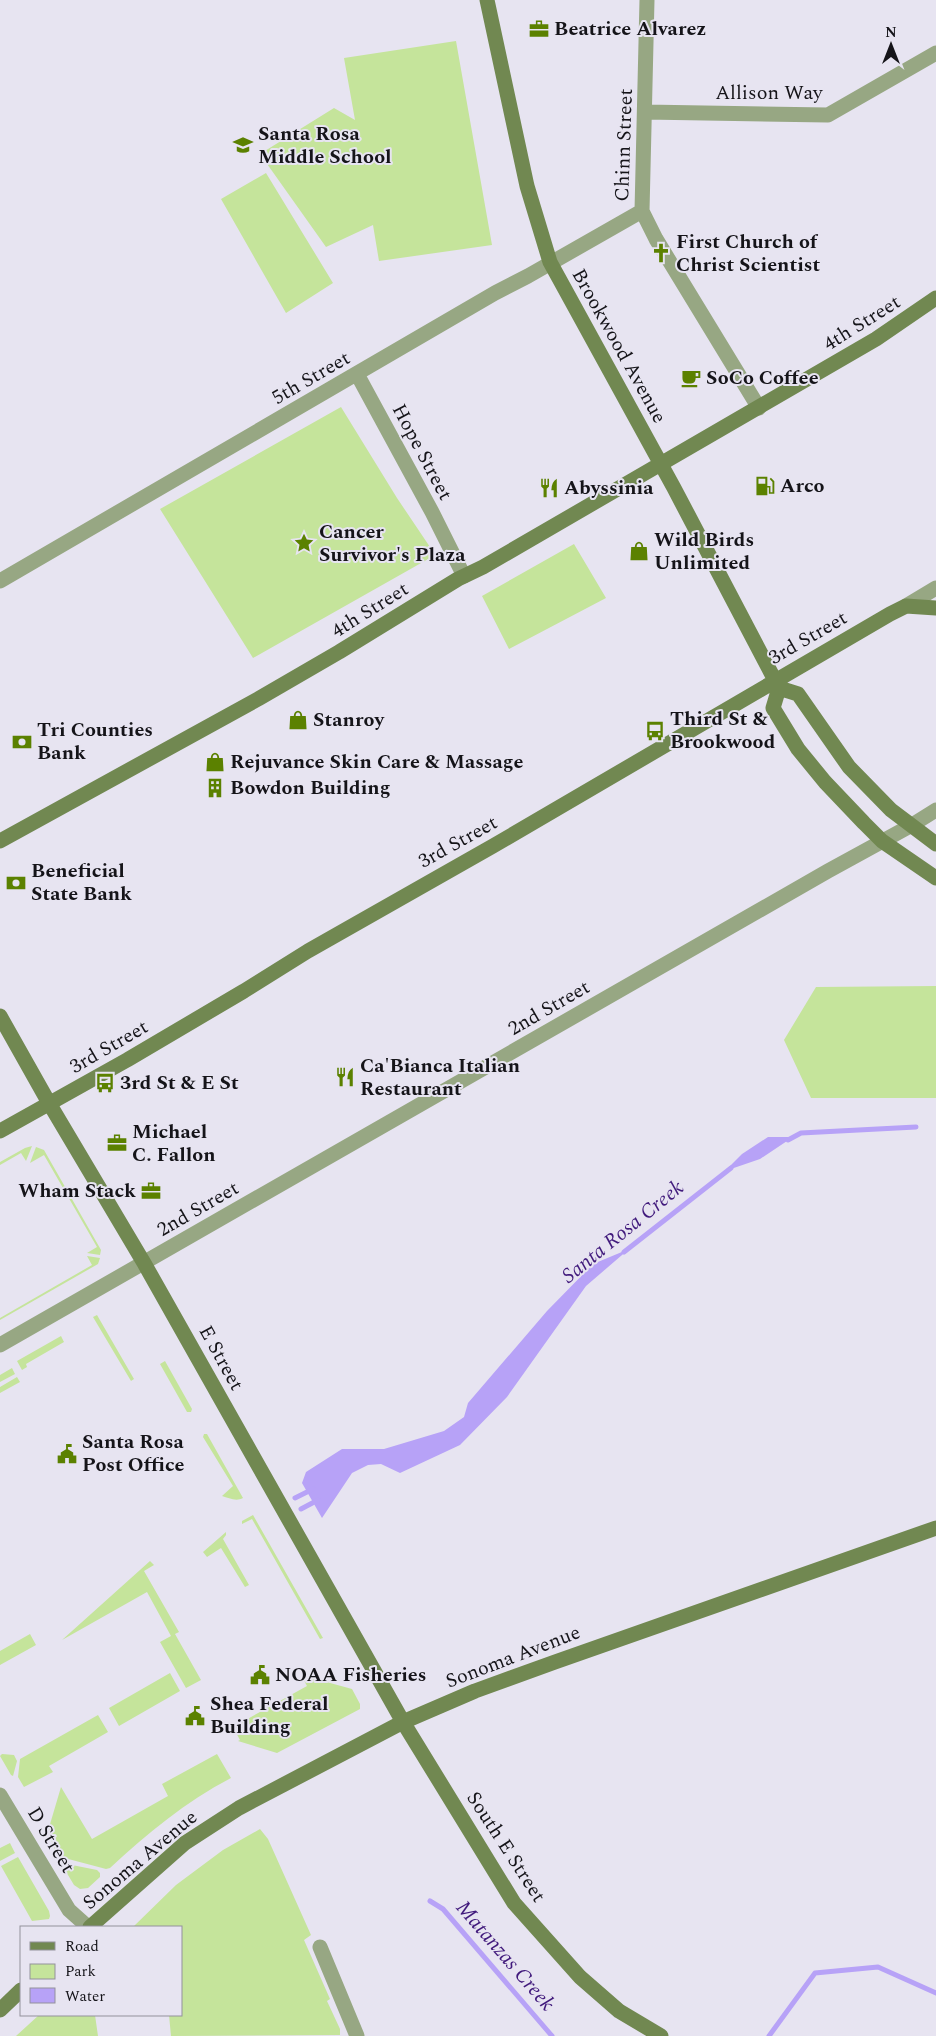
<svg xmlns="http://www.w3.org/2000/svg" width="936" height="2036" font-family="Spectral,serif">
<style>
.green{fill:#c5e49b}
.water{fill:#b7a2f7}
.lines{fill:none;stroke-linecap:round;stroke-linejoin:round}
.stream{stroke:#b7a2f7;stroke-width:5}
.street{stroke:#97a783;stroke-width:15}
.secondary{stroke:#718851;stroke-width:15}
.labels{text-anchor:middle;dominant-baseline:central;stroke-width:4;stroke-linejoin:round;paint-order:stroke}
.poi-label{font-size:20px;font-weight:bold;fill:#151419;stroke:#e7e4f1;text-anchor:start}
.street-label{font-size:20px;fill:#151419;stroke:#e7e4f1}
.water-label{font-size:21px;font-style:italic;fill:#411a7c;stroke:#e7e4f1}
</style>
<rect width="100%" height="100%" fill="#e7e4f1"/>
<path class="green" d="M456,41l36,204 -113,16 -6,-36 -47,22 -66,-93 74,-46 21,12 -11,-62z
M266,173l67,110 -47,30 -65,-114z
M341,407l56,91 35,52 -2,8 -177,100 -93,-149z
M574,544l32,54 -97,51 -27,-53z
M936,986v112h-125l-27,-58 32,-53z
M32,1146l-6,15 -5,-8 -21,12v-3l25,-14z
M36,1147l8,3 57,100 -1,5 -13,-2 10,-6 -53,-92 -14,8z
M87,1256l13,2 -2,6 -98,56v-2l92,-53z
M97,1315l37,64 -3,2 -38,-64z
M61,1336l3,6 -38,22 1,3 -5,3 -5,-9z
M165,1361l27,48 -1,3h-4l-27,-48z
M12,1368l3,6 -15,8v-7z
M17,1377l3,5 -20,11v-6z
M204,1434h3l36,64c-7,4 -14,0 -21,-2l11,-10 -30,-49z
M253,1515l70,123 -3,1 -68,-120 -10,5v-3z
M226,1532v3l-3,4 26,46 -4,2 -24,-39 -14,9 -4,-5z
M150,1561l4,4 -10,6 35,61 -4,2 26,46 -15,8 -26,-46 11,-6 -24,-44 -85,48z
M30,1634l6,11 -36,20v-14z
M170,1673l10,18 -61,35 -10,-18z
M301,1675l51,14 8,15v5l-83,44 -39,-12 2,-1 -7,-13 74,-41z
M98,1715l10,17 -59,34 4,6 -29,15 -6,-10 2,-18z
M2,1754l12,1 3,6 -4,15 -2,-1 -11,-19z
M217,1754l14,24c-46,24 -83,55 -121,90l-4,1 -49,-13 -9,-25 13,-44 31,52 76,-43 -6,-12z
M260,1829l8,10 43,96 -7,5 26,59 -3,2 13,28v6l-169,1 -2,-21h12v-88h-48l43,-42 47,-35z
M10,1843l5,10 -15,8v-13z
M18,1857l31,54 1,5 -1,3 -17,2 -31,-55z
M67,1864l30,6 3,3v4l-12,11 -8,1 -6,-4 -9,-15z
M39,2015h56l3,21h-82z"/>
<path class="water" d="M768,1137h25l-33,22 -35,12 17,-17z
M629,1249l-43,37 -79,111 -47,48 -60,28 -19,-9 -13,1 -16,8 -30,45 -20,-35 4,-11 36,-23h42l60,-18 20,-14 4,-14 79,-92 46,-47z"/>
<g class="lines">
<path class="stream" d="M788,1140l13,-7 115,-6
M624,1252l107,-84
M295,1498l18,-9
M301,1509l17,-9
M430,1901l13,8 109,127
M769,2036l46,-63 63,-6 58,26"/>
<path class="street" d="M647,0l-5,211 14,28 103,169
M645,112l183,3 108,-62
M357,374l75,138 32,64
M0,581l495,-288 33,-17 114,-65
M906,606l30,-18
M0,1345l828,-474 84,-46 24,-15
M0,1795l69,115 19,17
M320,1947l37,89"/>
<path class="secondary" d="M487,0l40,186 23,76 124,226 105,200 -6,20 25,41 27,33 39,41 18,18 54,37
M779,688l19,6 51,73 42,43 45,34
M0,841l258,-142 81,-47 119,-73 25,-12 393,-228 60,-41
M0,1016l49,87 95,160 259,459 111,181 66,74 39,34 42,25
M0,1131l127,-71 117,-69 64,-40 185,-105 397,-232 16,-8 30,2
M90,1927l95,-84 54,-35 164,-86 72,-31 80,-29 381,-134
M0,2010l21,-20"/>
</g>
<defs>
<symbol id="office-bare" viewBox="-9 -9 18 18"><path d="M-6-3h4V-5.5h4V-3h4V5H-6ZM-1-4.5V-3h2v-1.5ZM-6 0V1H6V0Z" fill="#5b8100" stroke="#e7e4f1" stroke-width="2.5" paint-order="stroke"/></symbol>
<symbol id="school-bare" viewBox="-9 -9 18 18"><path d="M0-5L7-2L0 1L-7-2ZM-4 1L0 2.5L4 1V4Q0 6-4 4Z" fill="#5b8100" stroke="#e7e4f1" stroke-width="2.5" paint-order="stroke"/></symbol>
<symbol id="church-bare" viewBox="-9 -9 18 18"><path d="M-1.2-6h2.4v3.5h3.3v2.4h-3.3V6h-2.4V-.1h-3.3v-2.4h3.3Z" fill="#5b8100" stroke="#e7e4f1" stroke-width="2.5" paint-order="stroke"/></symbol>
<symbol id="cafe-bare" viewBox="-9 -9 18 18"><path d="M-5.5-4.5H6V0H3Q3 3.5 0 3.5H-2.5Q-5.5 3.5-5.5 0ZM3-3.2v2h1.7v-2ZM-6 4.5H4V6H-6Z" fill="#5b8100" stroke="#e7e4f1" stroke-width="2.5" paint-order="stroke"/></symbol>
<symbol id="fuel-bare" viewBox="-9 -9 18 18"><path d="M-5.5-6h7V0h2V4h1.3V-2.5L3-4.5l.8-.8L6-3V5H2.5V1h-1V6h-7ZM-4.2-4.7v3.2H.2V-4.7Z" fill="#5b8100" stroke="#e7e4f1" stroke-width="2.5" paint-order="stroke"/></symbol>
<symbol id="restaurant-bare" viewBox="-9 -9 18 18"><path d="M-5-6h1v4h1v-4h1v4h1v-4h1v5L-1.5 .5V6h-2V.5L-5-1ZM5-6V6H3V1.5H1.5Q1.5-4 5-6Z" fill="#5b8100" stroke="#e7e4f1" stroke-width="2.5" paint-order="stroke"/></symbol>
<symbol id="sight-bare" viewBox="-9 -9 18 18"><path d="M0-6L1.8-2.2L6-1.7L2.9 1.2L3.7 5.4L0 3.3L-3.7 5.4L-2.9 1.2L-6-1.7L-1.8-2.2Z" fill="#5b8100" stroke="#e7e4f1" stroke-width="2.5" paint-order="stroke"/></symbol>
<symbol id="shop-bare" viewBox="-9 -9 18 18"><path d="M-5-2.5h2.3a2.7 3.5 0 0 1 5.4 0H5L5.5 6h-11ZM-1.5-2.5h3a1.5 2.3 0 0 0-3 0Z" fill="#5b8100" stroke="#e7e4f1" stroke-width="2.5" paint-order="stroke"/></symbol>
<symbol id="bus-bare" viewBox="-9 -9 18 18"><path d="M-5-6H5V4H4V6H2V4H-2V6H-4V4H-5ZM-3.5-4V0h7V-4ZM-3.5 1.2v1.5H-2V1.2ZM2 1.2v1.5H3.5V1.2Z" fill="#5b8100" stroke="#e7e4f1" stroke-width="2.5" paint-order="stroke"/></symbol>
<symbol id="bank-bare" viewBox="-9 -9 18 18"><path d="M-6-4H6V4H-6ZM0-2.3a2.3 2.3 0 1 0 0 4.6a2.3 2.3 0 1 0 0-4.6Z" fill="#5b8100" stroke="#e7e4f1" stroke-width="2.5" paint-order="stroke"/></symbol>
<symbol id="building-bare" viewBox="-9 -9 18 18"><path d="M-4-6H4V6H1V3H-1V6H-4ZM-2.5-4.3h1.7v1.8h-1.7ZM.8-4.3h1.7v1.8H.8ZM-2.5-1h1.7V.8h-1.7ZM.8-1h1.7V.8H.8Z" fill="#5b8100" stroke="#e7e4f1" stroke-width="2.5" paint-order="stroke"/></symbol>
<symbol id="civic-bare" viewBox="-9 -9 18 18"><path d="M-.6-6.5H3V-4.5H.6V-3L4-1V1h2V6H-6V1h2V-1L-.6-3ZM-1.2 2.5V6h2.4V2.5Z" fill="#5b8100" stroke="#e7e4f1" stroke-width="2.5" paint-order="stroke"/></symbol>
</defs>
<g fill-rule="evenodd">
<use href="#office-bare" x="525" y="15" width="28" height="28"/>
<use href="#school-bare" x="229" y="131" width="28" height="28"/>
<use href="#church-bare" x="647" y="239" width="28" height="28"/>
<use href="#cafe-bare" x="677" y="364" width="28" height="28"/>
<use href="#fuel-bare" x="751" y="472" width="28" height="28"/>
<use href="#restaurant-bare" x="535" y="474" width="28" height="28"/>
<use href="#sight-bare" x="290" y="529" width="28" height="28"/>
<use href="#shop-bare" x="625" y="537" width="28" height="28"/>
<use href="#shop-bare" x="284" y="706" width="28" height="28"/>
<use href="#bus-bare" x="641" y="717" width="28" height="28"/>
<use href="#bank-bare" x="8" y="728" width="28" height="28"/>
<use href="#shop-bare" x="201" y="748" width="28" height="28"/>
<use href="#building-bare" x="201" y="774" width="28" height="28"/>
<use href="#bank-bare" x="2" y="869" width="28" height="28"/>
<use href="#restaurant-bare" x="331" y="1063" width="28" height="28"/>
<use href="#bus-bare" x="91" y="1069" width="28" height="28"/>
<use href="#office-bare" x="103" y="1129" width="28" height="28"/>
<use href="#office-bare" x="137" y="1177" width="28" height="28"/>
<use href="#civic-bare" x="53" y="1440" width="28" height="28"/>
<use href="#civic-bare" x="246" y="1661" width="28" height="28"/>
<use href="#civic-bare" x="181" y="1702" width="28" height="28"/>
</g>
<g class="labels">
<g class="poi-label">
<text x="554" y="29">Beatrice Alvarez</text>
<text x="258" y="134">Santa Rosa<tspan x="258" dy="23">Middle School</tspan></text>
<text x="676" y="242">First Church of<tspan x="676" dy="23">Christ Scientist</tspan></text>
<text x="706" y="378">SoCo Coffee</text>
<text x="780" y="486">Arco</text>
<text x="564" y="488">Abyssinia</text>
<text x="319" y="532">Cancer<tspan x="319" dy="23">Survivor's Plaza</tspan></text>
<text x="654" y="540">Wild Birds<tspan x="654" dy="23">Unlimited</tspan></text>
<text x="670" y="719">Third St &amp;<tspan x="670" dy="23">Brookwood</tspan></text>
<text x="313" y="720">Stanroy</text>
<text x="37" y="730">Tri Counties<tspan x="37" dy="23">Bank</tspan></text>
<text x="230" y="762">Rejuvance Skin Care &amp; Massage</text>
<text x="230" y="788">Bowdon Building</text>
<text x="31" y="871">Beneficial<tspan x="31" dy="23">State Bank</tspan></text>
<text x="360" y="1066">Ca'Bianca Italian<tspan x="360" dy="23">Restaurant</tspan></text>
<text x="120" y="1083">3rd St &amp; E St</text>
<text x="132" y="1132">Michael<tspan x="132" dy="23">C. Fallon</tspan></text>
<text x="136" y="1191" text-anchor="end">Wham Stack</text>
<text x="82" y="1442">Santa Rosa<tspan x="82" dy="23">Post Office</tspan></text>
<text x="275" y="1675">NOAA Fisheries</text>
<text x="210" y="1704">Shea Federal<tspan x="210" dy="23">Building</tspan></text>
</g>
<g class="street-label">
<text x="769" y="93">Allison Way</text>
<text transform="translate(624 145) rotate(-88)">Chinn Street</text>
<text transform="translate(862 323) rotate(-32)">4th Street</text>
<text transform="translate(619 346) rotate(61)">Brookwood Avenue</text>
<text transform="translate(311 378) rotate(-30)">5th Street</text>
<text transform="translate(422 452) rotate(62)">Hope Street</text>
<text transform="translate(370 610) rotate(-32)">4th Street</text>
<text transform="translate(808 638) rotate(-30)">3rd Street</text>
<text transform="translate(458 842) rotate(-29)">3rd Street</text>
<text transform="translate(549 1008) rotate(-30)">2nd Street</text>
<text transform="translate(109 1047) rotate(-30)">3rd Street</text>
<text transform="translate(198 1209) rotate(-30)">2nd Street</text>
<text transform="translate(221 1358) rotate(61)">E Street</text>
<text transform="translate(513 1657) rotate(-21)">Sonoma Avenue</text>
<text transform="translate(51 1840) rotate(59)">D Street</text>
<text transform="translate(506 1847) rotate(57)">South E Street</text>
<text transform="translate(140 1860) rotate(-40)">Sonoma Avenue</text>
</g>
<g class="water-label">
<text transform="translate(623 1232) rotate(-39)">Santa Rosa Creek</text>
<text transform="translate(505 1956) rotate(49)">Matanzas Creek</text>
</g>
</g>
<rect x="20" y="1926" width="162" height="90" fill="#e7e4f1" stroke="#93919b"/>
<rect x="30" y="1942" width="25" height="8" fill="#718851" stroke="#93919b"/>
<text x="65" y="1951" font-size="15" fill="#151419">Road</text>
<rect x="30" y="1964" width="25" height="15" fill="#c5e49b" stroke="#93919b"/>
<text x="65" y="1976" font-size="15" fill="#151419">Park</text>
<rect x="30" y="1988" width="25" height="15" fill="#b7a2f7" stroke="#93919b"/>
<text x="65" y="2001" font-size="15" fill="#151419">Water</text>
<g transform="translate(891 45)" stroke="#e7e4f1" stroke-width="4" paint-order="stroke">
<path d="M0-4L9 19L0 12L-9 19Z" fill="#151419"/>
<text y="-8" font-size="14" font-weight="bold" text-anchor="middle" fill="#151419">N</text>
</g>
</svg>
